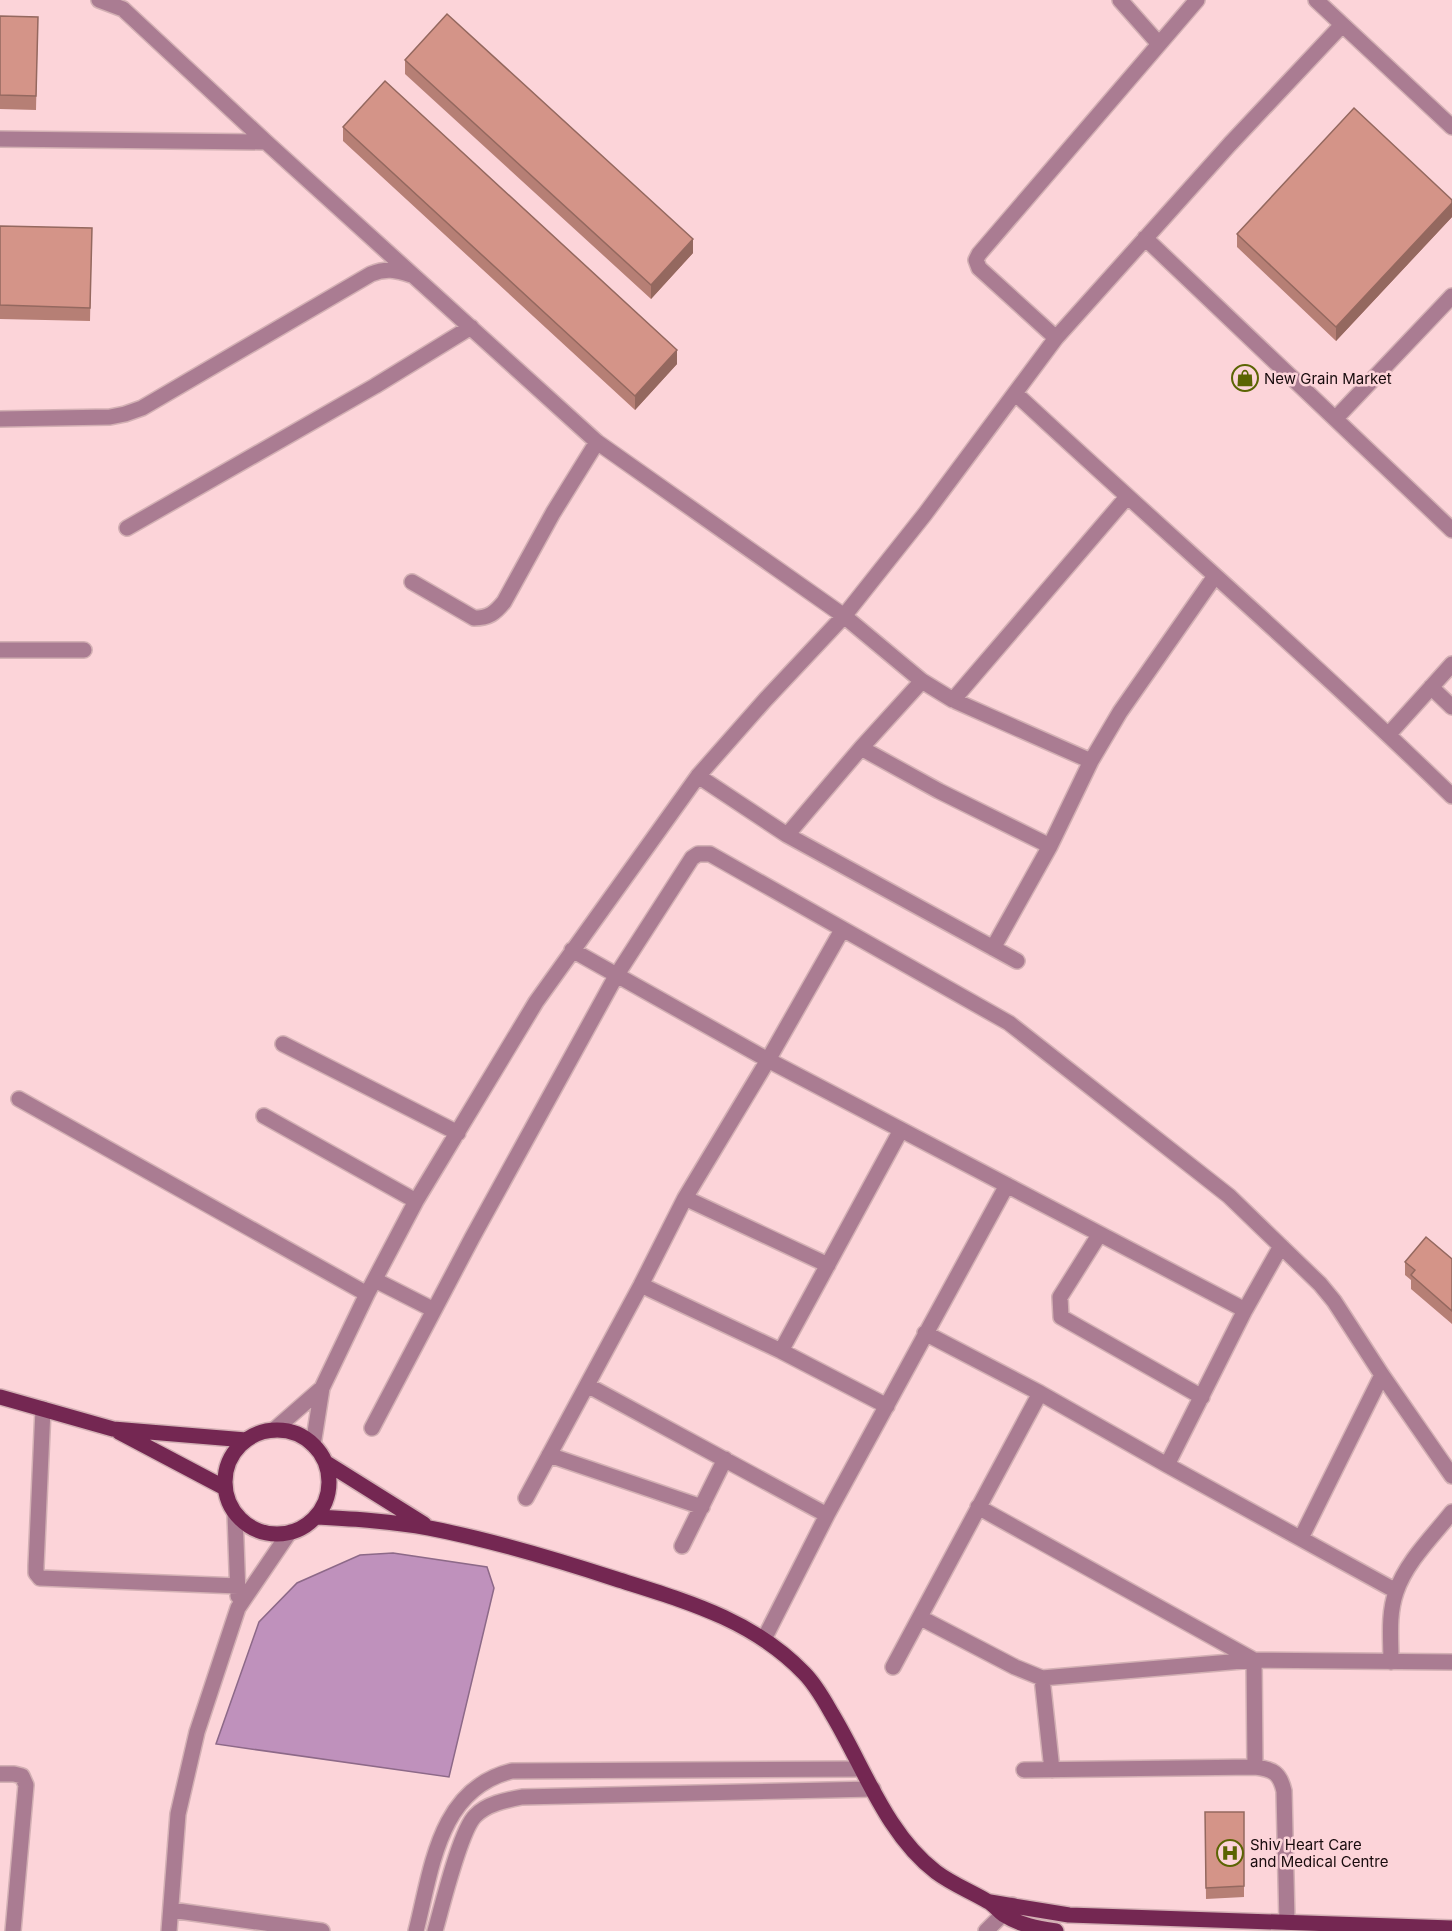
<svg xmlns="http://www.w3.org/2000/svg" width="1452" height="1931" font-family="Inter,sans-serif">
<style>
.water{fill:#bf91bc;stroke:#8d6988;stroke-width:1.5}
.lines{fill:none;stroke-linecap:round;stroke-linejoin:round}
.minor-casing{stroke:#d3b0b4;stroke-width:18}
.major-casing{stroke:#d3b0b4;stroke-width:18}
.minor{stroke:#aa7c92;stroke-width:15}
.major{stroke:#742752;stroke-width:15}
.wall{fill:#b67f75}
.shaded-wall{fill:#94685f}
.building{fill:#d49488;stroke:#94685f;stroke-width:1.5}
.labels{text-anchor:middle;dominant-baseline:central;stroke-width:5;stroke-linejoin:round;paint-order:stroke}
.poi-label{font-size:15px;fill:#180b0d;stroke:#fcd4d9;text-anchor:start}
</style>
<rect width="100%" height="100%" fill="#fcd4d9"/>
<path class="water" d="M393,1553l94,14 7,21 -45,189 -233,-33 43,-122 38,-39 63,-28z"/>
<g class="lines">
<defs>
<path id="minor" d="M99,0l24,9 143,133 331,300 247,174 78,65 31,19 138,61
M1120,0l39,44
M1316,0l136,127
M0,139l266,3
M1145,238l307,292
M1056,338l-77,-70 -3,-8 3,-6 218,-254
M1015,393c145,135 295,265 437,403
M1336,418l116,-122
M0,419l110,-2 15,-3 17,-6 229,-134c15,-6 25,-4 40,1
M127,528l248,-142 96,-59
M412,582l62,36c15,0 21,-5 30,-16l49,-89 44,-71
M0,650h84
M1431,687l21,20
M953,700l174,-203
M1389,734l63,-70
M861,748l78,43 111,55
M698,776l89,59 230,126
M787,835l74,-87 61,-67
M993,948l57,-102 41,-85 29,-49 95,-136
M572,950l196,110 477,250
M283,1044l175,89
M19,1099l348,195
M264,1116l152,85
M685,1198l143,67
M1099,1235l-39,62 1,20 141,80
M375,1280l59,30
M641,1285l140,66 106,55
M925,1333l115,60 127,72 229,126
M781,1351l120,-221
M587,1385l240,130
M43,1409l-7,157v7l4,5 198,8
M372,1428l100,-190 144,-262 76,-118 6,-4h12l299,169 220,173 91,88 14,17 48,74 70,101
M274,1430l48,-42
M313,1445l9,-57 45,-94 49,-93 120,-199 162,-226 68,-77 78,-83 81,-102 131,-176 174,-194 112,-119
M549,1455l153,52
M1167,1465l78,-155 36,-64
M526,1498l115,-213 44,-87 83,-138 74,-130
M978,1507l276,153 1,107
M235,1514l3,82
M1301,1538l81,-163
M682,1546l43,-87
M921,1618l94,49 27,11 212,-18 198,2
M764,1639l63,-124 180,-330
M1391,1662c0,-23 -3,-47 5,-70 10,-30 37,-56 56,-80
M893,1667l147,-274
M1042,1678l10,92
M1024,1770l231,-3c18,2 25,6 29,24l3,131
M0,1774h14l8,2 4,9 -13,146
M171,1910l151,21
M169,1931l9,-117 19,-82 41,-124 51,-75
M416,1931c16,-62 22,-142 96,-160l349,-2
M435,1931c7,-24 25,-100 40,-115 11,-12 31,-16 47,-19l351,-8
M986,1931l26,-26"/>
<path id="major" d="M0,1397l113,32 133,11
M225 1482a52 52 0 1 1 104 0a52 52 0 1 1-104 0Z
M119,1432l106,56
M325,1462l99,62
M316,1517c37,2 75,4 113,11 63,12 126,31 187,51 69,22 136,40 188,94 12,12 20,27 28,41 32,53 54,120 104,158 16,12 34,19 51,29 7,3 11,10 17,14 16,10 34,13 52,16
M990,1902l79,13 383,13"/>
</defs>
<use href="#minor" class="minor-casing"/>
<use href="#major" class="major-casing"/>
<use href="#minor" class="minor"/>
<use href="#major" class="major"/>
</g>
<path class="wall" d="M0,16l38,1 -2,93 -36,-1z
M405,60l288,193 -42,46 -246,-225z
M343,127l334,237 -42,46 -292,-269z
M1452,200v17l-116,124 -99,-94v-13z
M0,226l92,2 -2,93 -90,-2z
M1452,1259v65l-41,-35v-9l-6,-5v-13z
M1205,1812h39v85l-38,2z"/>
<path class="shaded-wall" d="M1452,203v14l-116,124v-14z
M693,239v14l-42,46v-14z
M677,350v14l-42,46v-14z"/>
<path class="building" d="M447,14l246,225 -42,46 -246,-225z
M0,16l38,1 -2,79 -36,-1z
M385,81l292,269 -42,46 -292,-269z
M1354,108l98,92v3l-116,124 -99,-93z
M0,226l92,2 -2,80 -90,-3z
M1426,1237l26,22v52l-41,-36 4,-5 -10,-8z
M1205,1812h39v74l-38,2z"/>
<defs>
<symbol id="shop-ring" viewBox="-11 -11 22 22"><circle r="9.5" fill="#fcd4d9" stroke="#5b6403" stroke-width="1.5"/><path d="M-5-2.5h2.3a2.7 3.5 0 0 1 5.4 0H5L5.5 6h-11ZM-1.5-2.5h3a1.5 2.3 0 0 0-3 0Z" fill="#5b6403"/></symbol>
<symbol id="hospital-ring" viewBox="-11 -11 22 22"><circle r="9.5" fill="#fcd4d9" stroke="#5b6403" stroke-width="1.5"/><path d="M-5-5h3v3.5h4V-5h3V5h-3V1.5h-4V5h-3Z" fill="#5b6403"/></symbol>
</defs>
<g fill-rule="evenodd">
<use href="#shop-ring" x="1230" y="363" width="30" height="30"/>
<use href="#hospital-ring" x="1215" y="1838" width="30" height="30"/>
</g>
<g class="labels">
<g class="poi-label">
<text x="1264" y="378">New Grain Market</text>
<text x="1250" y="1844">Shiv Heart Care<tspan x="1250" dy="17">and Medical Centre</tspan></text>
</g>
</g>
</svg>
